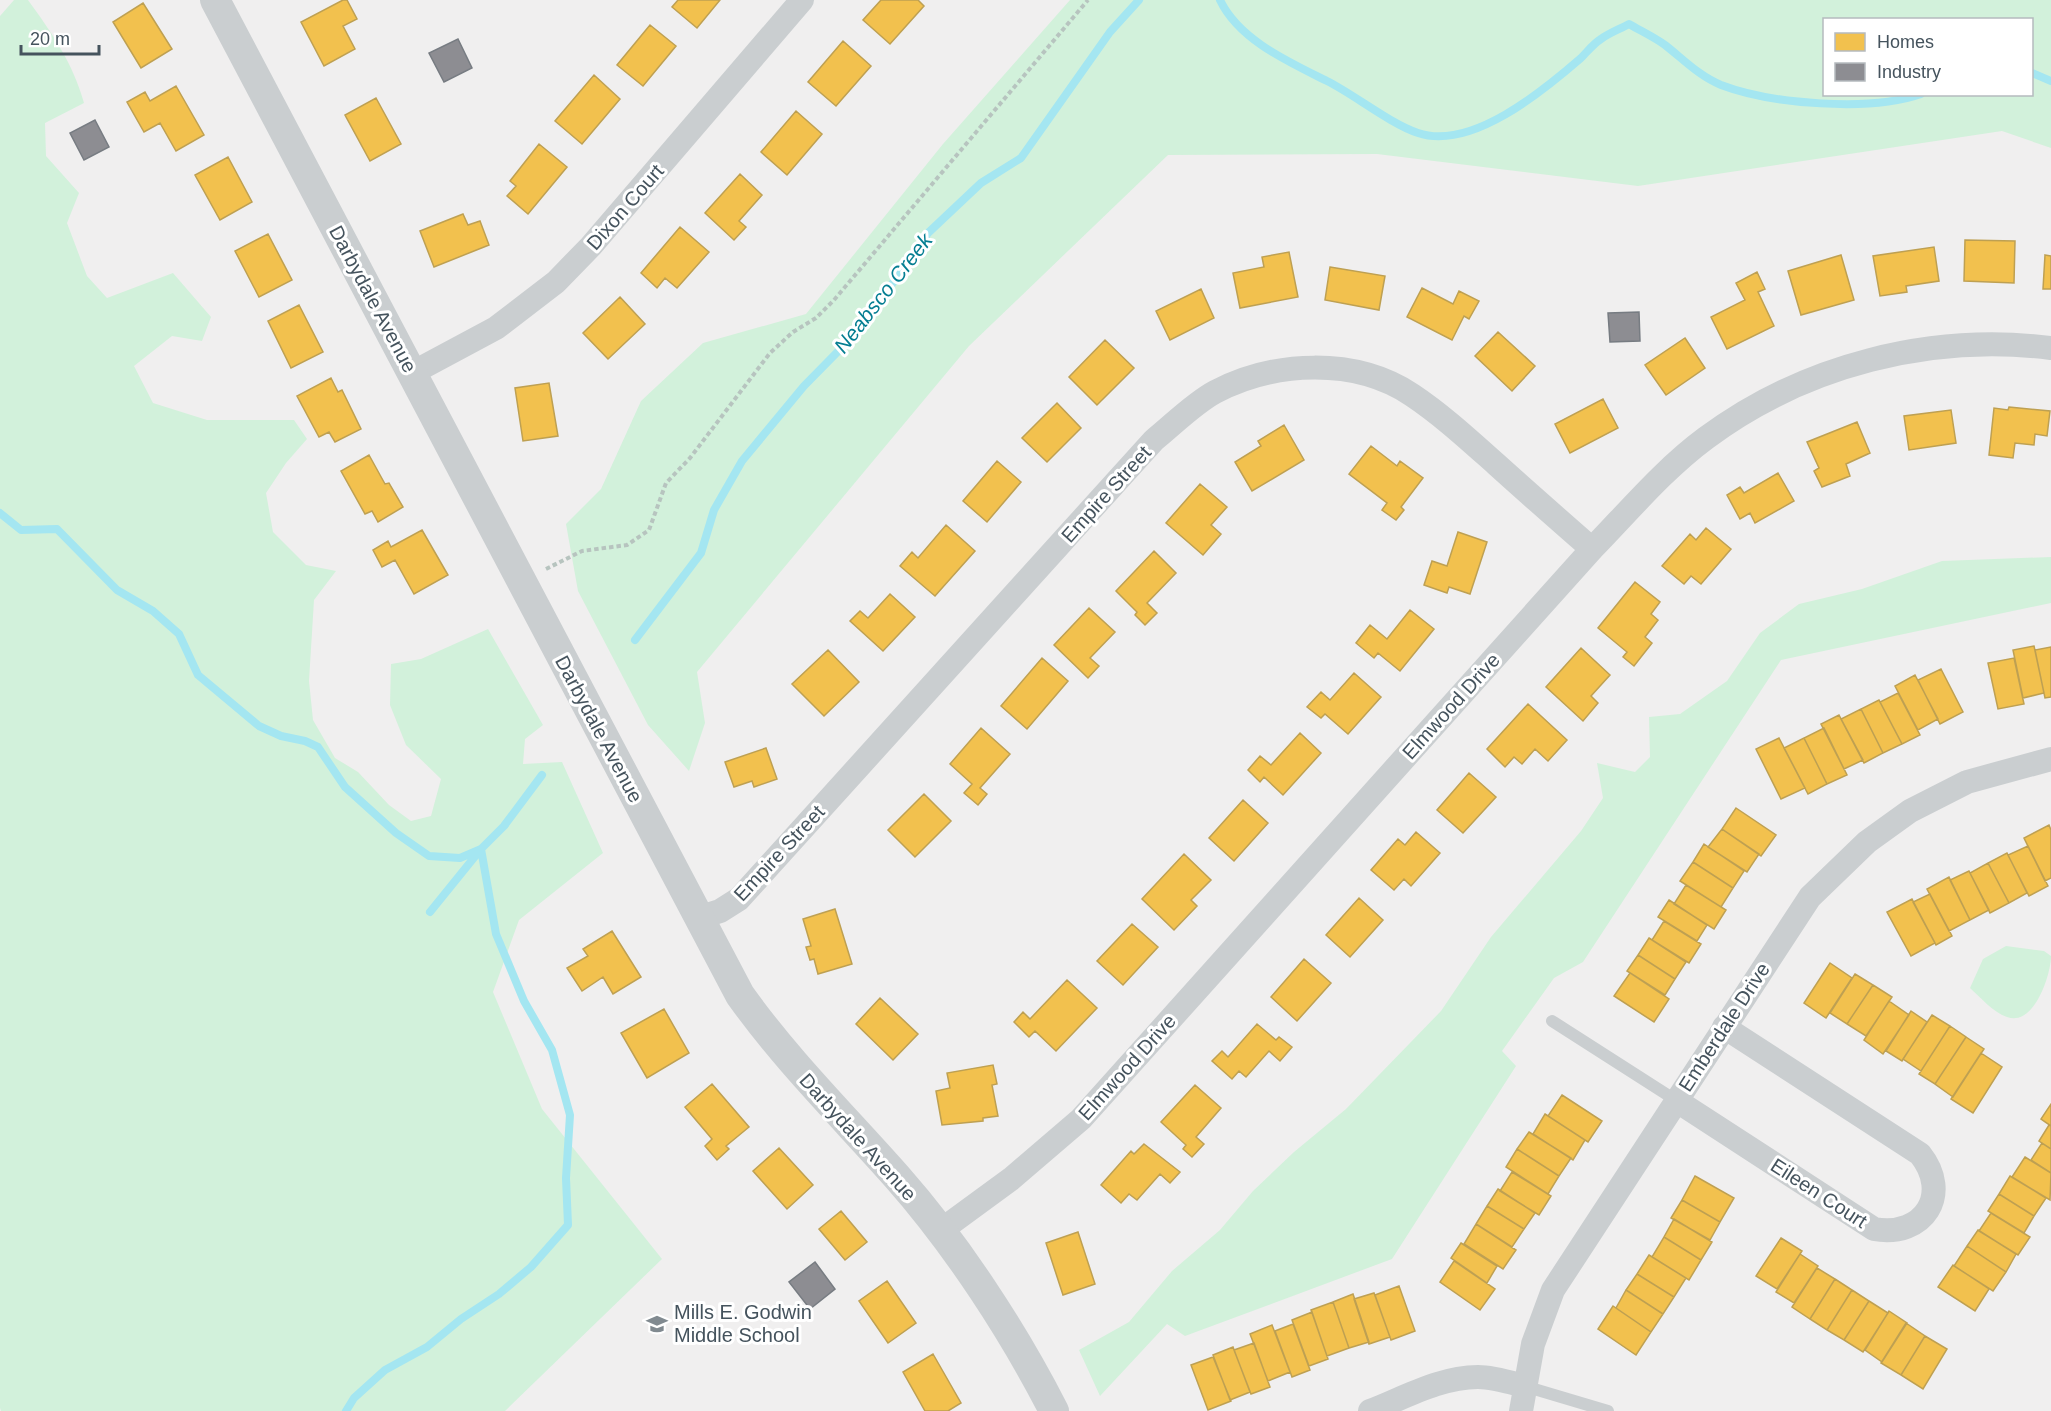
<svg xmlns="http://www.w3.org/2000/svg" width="2051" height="1411" font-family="Arial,sans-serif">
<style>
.green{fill:#d2f1db;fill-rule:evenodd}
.homes{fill:#f2c14e;stroke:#bea052;stroke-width:1.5}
.industry{fill:#8d8d92;stroke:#777c82;stroke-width:1.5}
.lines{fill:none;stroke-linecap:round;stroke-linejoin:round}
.stream{stroke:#a4e6f1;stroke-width:8}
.path{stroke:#b7c4bf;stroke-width:4;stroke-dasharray:4.5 3;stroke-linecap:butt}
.service{stroke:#caced0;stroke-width:12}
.minor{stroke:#caced0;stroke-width:24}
.tertiary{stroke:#caced0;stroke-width:30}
.labels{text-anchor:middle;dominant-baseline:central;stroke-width:6;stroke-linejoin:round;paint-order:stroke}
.street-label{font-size:20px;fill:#45535d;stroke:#fff}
.poi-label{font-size:20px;fill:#45535d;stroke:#fff;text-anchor:start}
.water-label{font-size:21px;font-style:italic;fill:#057e92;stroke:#fff}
</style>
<rect width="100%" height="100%" fill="#f0efef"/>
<path class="green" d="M14,0h14c24,33 45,63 56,103l-39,20 1,33 33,37 -12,30 20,53 20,22 66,-25 38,44 -9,24 -30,-5 -38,30 19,37 54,17h87l13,19 -21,24 -20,30 7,39 33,33 30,6 -22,29 -5,81 4,39 22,38 23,14 31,33 22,16 20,-5 10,-37 -35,-34 -16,-40 1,-41 30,-5 67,-30 55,96 -18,14 -2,25 39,-2 41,91 -84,67 -26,72 49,117 120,150 -157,152h-504l-1,-3v-1392z
M1070,0h981v148l-49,-17 -364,55 -261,-32 -209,1 -199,191 -272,326 8,51 -16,48 -41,-46 -70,-134 -12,-67 35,-35 40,-88 62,-58 103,-29 137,-170zM1824,20h208v74h-208z
M2051,557v46l-270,57 -198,302 -29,16 -52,73 14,15 -124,193 -207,77 -18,-12 -67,72 -21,-46 50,-28 43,-51 48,-41 33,-39 41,-39 52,-43 95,-98 50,-74 90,-106 22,-33 -6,-35 38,9 15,-15 -1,-40 31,-3 47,-33 33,-48 39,-29 63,-15 80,-28z
M2006,946l38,5 7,5c0,19 -17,71 -44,61 -13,-4 -27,-20 -37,-29l13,-29z"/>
<path class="homes" d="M343,0h4l10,19 -14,7 12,23 -31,17 -23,-44z
M678,0h42l-23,28 -25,-21z
M881,0h37l6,6 -34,38 -27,-24z
M143,3l29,46 -31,19 -28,-46z
M650,25l26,21 -33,40 -26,-21z
M843,41l28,25 -35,40 -28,-24z
M594,75l26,24 -38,45 -27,-23z
M176,86l28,49 -28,16 -16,-28 -16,9 -17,-30 18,-10 5,9z
M376,98l25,46 -31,17 -25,-46z
M796,111l26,23 -35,41 -26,-23z
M539,144l28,23 -39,47 -21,-18 9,-10 -6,-5z
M228,157l24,45 -32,18 -25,-45z
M740,174l22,21 -23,26 7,6 -12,13 -29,-27z
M463,214l5,11 12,-4 9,24 -55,22 -14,-36z
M680,227l29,25 -32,36 -12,-10 -8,10 -16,-15z
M268,234l24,46 -33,17 -24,-46z
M1965,240l50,1 -1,42 -50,-2z
M1934,247l5,34 -33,5 1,6 -27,4 -7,-40z
M1289,252l9,45 -58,11 -7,-35 31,-6 -2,-10z
M1841,255l13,45 -53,15 -13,-44z
M2045,255l6,1v33h-8z
M1330,267l55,9 -6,34 -54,-10z
M1757,272l8,17 -7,3 16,34 -47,23 -16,-32 34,-17 -9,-17z
M1422,288l31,16 6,-13 20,10 -10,18 -5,-3 -12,24 -45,-23z
M1201,289l13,29 -44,22 -14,-29z
M620,297l25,27 -37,35 -25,-26z
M299,305l24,47 -32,16 -23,-47z
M1498,332l37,34 -23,25 -37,-35z
M1685,338l20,30 -39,27 -21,-30z
M1105,340l29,28 -37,37 -28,-28z
M331,378l7,14 4,-2 19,39 -26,13 -6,-10 -10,5 -22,-41z
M549,383l9,53 -35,5 -8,-53z
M1603,399l15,29 -48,25 -15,-29z
M1057,403l24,25 -34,34 -25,-24z
M2009,407l41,4 -3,25 -12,-2 -1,11 -19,-2 -2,15 -24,-3 5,-47 14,2z
M1951,410l5,33 -47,7 -5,-34z
M1857,422l13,31 -24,11 4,12 -28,11 -8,-16 5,-3 -12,-26z
M1284,425l20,35 -52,31 -17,-29 26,-16 -3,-5z
M1371,446l26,20 3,-5 23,17 -22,29 3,3 -8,10 -14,-10 5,-7 -38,-29z
M369,455l16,29 4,-1 14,24 -25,15 -6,-11 -7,3 -24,-43z
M997,461l24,21 -34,40 -24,-21z
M1778,473l16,28 -39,22 -5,-10 -10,6 -13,-24 13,-8 4,6z
M1200,484l27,23 -16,18 10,9 -18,21 -37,-32z
M946,525l29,26 -40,45 -35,-30 12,-14 6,6z
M1706,528l25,21 -30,35 -10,-8 -7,8 -22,-18 28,-32 6,6z
M422,530l26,45 -34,19 -19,-34 -13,7 -9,-17 15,-9 3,6z
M1458,532l29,10 -17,52 -21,-7 -2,6 -23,-8 8,-24 15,5z
M1154,551l22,22 -29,30 10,10 -12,12 -10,-10 2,-3 -21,-21z
M1635,582l25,20 -9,12 7,6 -13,17 7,6 -18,23 -11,-9 4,-5 -29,-24z
M890,594l25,23 -32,34 -33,-30 10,-10 8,7z
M1089,608l26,24 -25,26 9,8 -11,12 -34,-33z
M1410,610l24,19 -34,42 -22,-18 -4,5 -18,-15 14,-18 17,14z
M2034,646l10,47 -21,5 -10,-48z
M2051,647v50l-6,1 -10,-48z
M1581,648l29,27 -19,21 7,7 -15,18 -37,-34z
M828,650l31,32 -35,34 -32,-32z
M1042,658l26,23 -41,48 -26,-23z
M2014,658l10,46 -26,5 -10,-46z
M1941,669l22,43 -23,12 -22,-44z
M1354,673l27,24 -33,37 -23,-20 -4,4 -14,-11 14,-15 9,8z
M1915,675l23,44 -20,11 -23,-44z
M1898,693l22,42 -18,9 -22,-42z
M1879,700l23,44 -19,9 -22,-44z
M1528,704l39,36 -19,21 -13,-12 -13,15 -8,-7 -9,10 -18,-18z
M1861,709l22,44 -19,10 -23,-44z
M1839,715l24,45 -19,9 -23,-45z
M981,728l29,26 -30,34 7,6 -9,11 -14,-12 8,-9 -22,-20z
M1824,728l23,47 -20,9 -23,-46z
M1300,733l21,20 -38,42 -19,-18 -4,5 -12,-12 12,-14 11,9z
M1779,738l26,50 -24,11 -25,-50z
M1804,738l23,46 -19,10 -24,-46z
M766,748l11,31 -23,8 -2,-6 -18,6 -9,-25z
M1469,773l27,24 -33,36 -26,-23z
M924,794l27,27 -36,36 -27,-27z
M1243,800l25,23 -34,38 -25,-23z
M1736,808l40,27 -15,21 -39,-27z
M2049,825l2,5v48l-6,3 -21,-43z
M1722,829l37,25 -12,18 -39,-25z
M1416,832l24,21 -29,33 -7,-7 -10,11 -23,-20 27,-31 7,6z
M1704,844l40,27 -11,17 -40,-26z
M2028,846l20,40 -19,10 -21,-41z
M2007,853l20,40 -18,10 -21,-40z
M1184,854l27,26 -20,20 6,6 -23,24 -32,-31z
M1693,862l40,26 -12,19 -41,-26z
M1988,863l21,40 -19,10 -20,-40z
M1969,871l20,39 -19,10 -20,-40z
M1949,877l21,43 -21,11 -22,-42z
M1686,885l40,25 -12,19 -40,-25z
M1930,894l22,42 -16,9 -23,-43z
M1359,898l24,22 -33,37 -24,-22z
M1912,899l23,44 -24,13 -24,-44z
M1669,900l38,25 -10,16 -39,-24z
M835,909l17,55 -34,10 -4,-15 -4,1 -4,-13 5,-1 -8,-27z
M1664,921l37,23 -12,19 -37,-23z
M1132,924l26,23 -35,38 -26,-24z
M612,931l29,46 -28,17 -10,-17 -21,14 -15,-23 21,-12 -5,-7z
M1649,938l37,24 -11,17 -37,-24z
M1638,955l37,24 -10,16 -38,-24z
M1304,959l27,24 -34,38 -26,-24z
M1830,963l22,15 -26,40 -22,-15z
M1630,973l39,26 -15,23 -40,-26z
M1855,974l18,11 -26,39 -17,-11z
M1067,980l30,28 -41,43 -21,-20 -6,6 -15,-15 9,-10 7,7z
M1873,985l19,12 -26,39 -19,-12z
M880,998l38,36 -25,26 -37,-36z
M1889,1001l20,14 -26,39 -19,-14z
M664,1009l25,44 -42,25 -26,-45z
M1911,1011l16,11 -25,39 -16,-10z
M1932,1015l18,11 -29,45 -18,-12z
M1257,1024l19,16 3,-3 13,10 -12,14 -11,-10 -23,26 -7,-6 -7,8 -20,-18 10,-10 6,6z
M1950,1026l16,11 -31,47 -16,-10z
M1966,1037l18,12 -31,48 -18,-13z
M1981,1053l21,14 -29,46 -22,-14z
M993,1065l4,19 -5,1 6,31 -15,2v3l-41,4 -6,-34 14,-3 -3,-15z
M712,1084l37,43 -23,19 3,3 -12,11 -12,-14 7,-7 -27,-32z
M1195,1085l26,23 -25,29 8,7 -12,13 -9,-8 3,-4 -25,-23z
M1562,1095l40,26 -14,21 -40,-26z
M2051,1104v22l-10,-7z
M1545,1114l40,26 -12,20 -40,-26z
M2049,1125l2,1v23l-12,-8z
M1529,1132l42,26 -12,18 -42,-27z
M2042,1143l9,6v24l-20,-13z
M1144,1144l36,28 -10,11 -10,-9 -23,26 -8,-6 -8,9 -20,-18 30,-34 3,3z
M779,1148l34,37 -26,24 -34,-38z
M1517,1149l42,27 -11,18 -42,-27z
M2025,1157l26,16 -1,27 -38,-23z
M1512,1172l39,24 -12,19 -39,-24z
M1695,1176l39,22 -14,24 -38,-22z
M2010,1176l36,22 -12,18 -35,-22z
M1498,1189l37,24 -11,16 -37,-23z
M1999,1194l35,22 -10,17 -36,-22z
M1682,1200l38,22 -10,18 -39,-22z
M1487,1206l37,23 -12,18 -36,-23z
M841,1211l26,31 -22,18 -26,-31z
M1991,1213l39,24 -12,18 -39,-24z
M1674,1219l38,23 -11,18 -37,-23z
M1476,1224l40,26 -13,19 -39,-25z
M1978,1230l38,24 -10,18 -39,-26z
M1078,1232l17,52 -32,11 -17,-52z
M1664,1237l37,23 -12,20 -37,-23z
M1781,1238l21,13 -25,38 -21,-13z
M1461,1243l36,23 -10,17 -36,-25z
M1967,1246l39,26 -13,19 -39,-25z
M1800,1254l18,12 -24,37 -18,-11z
M1649,1255l37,23 -12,19 -37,-23z
M1454,1261l41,28 -15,21 -40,-28z
M1953,1265l36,24 -14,22 -37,-24z
M1817,1268l18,11 -25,40 -18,-12z
M1637,1274l37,23 -11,17 -37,-24z
M1835,1279l17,11 -25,40 -17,-11z
M887,1281l29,42 -28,20 -29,-42z
M1399,1286l16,45 -24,9 -16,-45z
M1626,1290l37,24 -12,18 -35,-24z
M1852,1290l17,11 -25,39 -17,-10z
M1374,1293l16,44 -21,7 -15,-45z
M1353,1294l16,48 -20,6 -16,-46z
M1869,1301l19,12 -25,39 -19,-12z
M1333,1302l16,46 -22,8 -16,-46z
M1613,1306l38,26 -15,23 -38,-26z
M1889,1311l18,12 -25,39 -17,-12z
M1312,1312l16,47 -19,7 -17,-46z
M1906,1323l19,13 -24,39 -20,-12z
M1293,1324l17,46 -18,7 -17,-46z
M1272,1325l18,47 -22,9 -18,-47z
M1925,1336l22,13 -24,40 -22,-14z
M1254,1343l16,44 -19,7 -17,-44z
M1233,1347l17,45 -20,8 -17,-45z
M933,1354l28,49 -13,8h-23l-22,-39z
M1213,1357l18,44 -23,9 -17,-45z"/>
<path class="industry" d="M458,39l14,29 -28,14 -15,-29z
M95,120l14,27 -25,13 -14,-27z
M1639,312l1,29 -30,1 -2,-29z
M815,1262l20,27 -25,20 -21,-27z"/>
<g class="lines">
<path class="stream" d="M1220,0c19,40 69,62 107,81 28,14 62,42 91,52 53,18 125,-42 163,-75 6,-6 12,-14 20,-19 8,-6 19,-10 28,-15 12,7 25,13 36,21 18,14 34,31 56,40 50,19 149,27 200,9
M2032,73l19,8
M0,513l21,17 36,-1 60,61 36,21 26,23 19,41 61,51 22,10 24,5 13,6 27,40 51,46 33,23 31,2 21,-9 23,-23 38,-51
M635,640l66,-87 13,-43 28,-49 62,-75 57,-58 67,-95 53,-50 40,-25 89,-126 29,-32
M346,1411l8,-13 31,-28 42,-23 34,-28 38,-25 32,-27 37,-42 -2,-47 4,-63 -18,-65 -28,-49 -28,-67 -15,-85 -51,63"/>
<path class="path" d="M546,569l36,-18 45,-6 22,-15 17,-47 24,-25 80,-105 23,-21 23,-14 18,-18 254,-300"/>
<path class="service" d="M1552,1021l125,80
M1524,1386l84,25"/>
<path class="minor" d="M412,373l84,-45 60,-46 35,-36 211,-246
M698,918l22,-7 19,-12 415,-459c20,-16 39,-36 61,-48 59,-31 140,-35 197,3 30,20 57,45 84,69 32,29 64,57 96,85
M1677,1101l197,128c50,9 78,-35 46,-75l-196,-127
M940,1231l71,-52 70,-60 511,-570c37,-38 72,-80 114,-111 98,-73 225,-105 345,-90
M1370,1411c34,-13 70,-34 108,-34 15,0 31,5 46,9
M1521,1411l12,-67 20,-54 257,-393 57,-55 43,-31 57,-29 84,-23"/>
<path class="tertiary" d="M215,0l525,995c47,66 104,122 157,182 60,68 116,154 157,234"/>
</g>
<defs>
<symbol id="school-bare" viewBox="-9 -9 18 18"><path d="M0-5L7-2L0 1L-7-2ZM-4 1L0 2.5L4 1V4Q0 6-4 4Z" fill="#818a90" stroke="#fff" stroke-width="2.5" paint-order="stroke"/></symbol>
</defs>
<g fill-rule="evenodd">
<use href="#school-bare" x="642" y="1309" width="30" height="30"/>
</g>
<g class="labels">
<g class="street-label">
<text transform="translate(625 207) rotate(-49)">Dixon Court</text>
<text transform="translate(373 299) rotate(62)">Darbydale Avenue</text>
<text transform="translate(1106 494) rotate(-48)">Empire Street</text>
<text transform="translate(1451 706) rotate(-48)">Elmwood Drive</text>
<text transform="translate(599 729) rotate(62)">Darbydale Avenue</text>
<text transform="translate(779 853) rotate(-47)">Empire Street</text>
<text transform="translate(1724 1027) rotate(-57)">Emberdale Drive</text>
<text transform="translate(1127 1067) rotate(-48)">Elmwood Drive</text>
<text transform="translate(858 1137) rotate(48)">Darbydale Avenue</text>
<text transform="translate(1819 1193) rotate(33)">Eileen Court</text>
</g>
<g class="poi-label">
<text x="674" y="1312">Mills E. Godwin<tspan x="674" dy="23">Middle School</tspan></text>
</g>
<g class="water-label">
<text transform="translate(883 293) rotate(-52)">Neabsco Creek</text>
</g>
</g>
<rect x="1823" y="18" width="210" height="78" fill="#ffffff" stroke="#b5babe" stroke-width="1.5"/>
<rect x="1835" y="33" width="30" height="18" fill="#f2c14e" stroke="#b5babe" stroke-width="1.5"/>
<text x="1877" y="48" font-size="18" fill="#45535d">Homes</text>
<rect x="1835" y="63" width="30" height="18" fill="#8d8d92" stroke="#b5babe" stroke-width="1.5"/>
<text x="1877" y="78" font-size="18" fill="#45535d">Industry</text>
<path d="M21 45v9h78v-9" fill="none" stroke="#45535d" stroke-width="3"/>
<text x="30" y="45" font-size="18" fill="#45535d" stroke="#ffffff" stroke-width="4.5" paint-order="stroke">20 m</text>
</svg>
